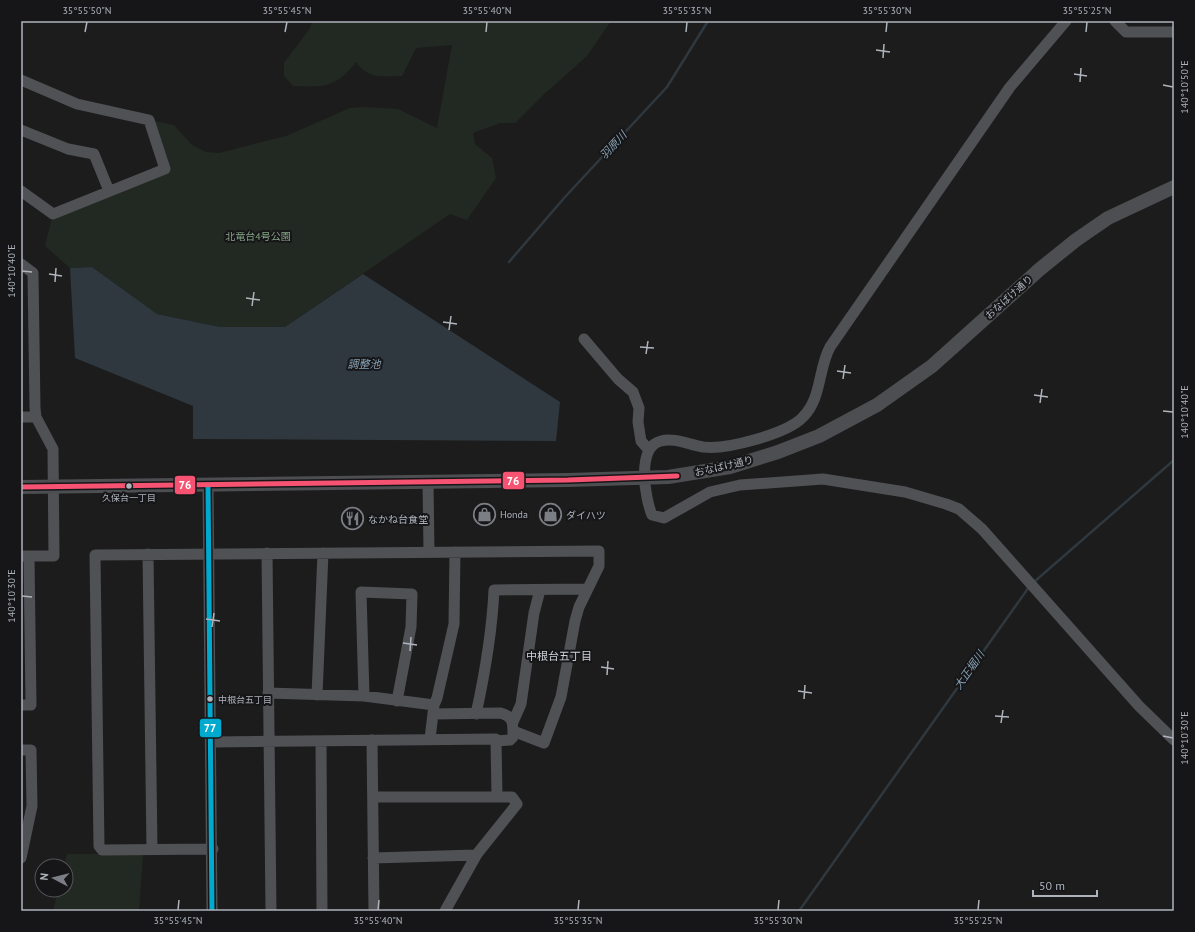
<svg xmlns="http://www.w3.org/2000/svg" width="1195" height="932" font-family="'PT Sans','Noto Sans JP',sans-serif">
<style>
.green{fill:#222922}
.water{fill:#2f383e}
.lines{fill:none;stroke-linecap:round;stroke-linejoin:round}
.stream{stroke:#2f383e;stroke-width:2.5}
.minor{stroke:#505155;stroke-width:11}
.major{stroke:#4d4e51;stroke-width:14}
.bus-1-casing{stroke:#161618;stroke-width:8}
.bus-2-casing{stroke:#161618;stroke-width:8}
.bus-1{stroke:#00a9ce;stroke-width:5}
.bus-2{stroke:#f65372;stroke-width:5}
.ticks{fill:none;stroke:#aeb3bc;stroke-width:1.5}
.bus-dot{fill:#aeb3bc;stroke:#161618;stroke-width:1.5}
.labels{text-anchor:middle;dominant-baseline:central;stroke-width:4;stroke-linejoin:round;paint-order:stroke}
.bus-label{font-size:9px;fill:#aeb3bc;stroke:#161618}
.park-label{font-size:10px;fill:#87a686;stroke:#161618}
.street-label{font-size:10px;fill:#aeb3bc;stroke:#161618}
.poi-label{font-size:10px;fill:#aeb3bc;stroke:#161618;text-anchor:start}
.water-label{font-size:11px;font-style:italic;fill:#87a3b5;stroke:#161618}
.neighbourhood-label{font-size:11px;fill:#cfd2d8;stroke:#161618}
.line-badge{stroke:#161618;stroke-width:1.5}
.badge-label{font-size:11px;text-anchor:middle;font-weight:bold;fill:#fff}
.neatline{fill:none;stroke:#aeb3bc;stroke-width:1.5}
.ticks-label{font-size:10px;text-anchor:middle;fill:#aeb3bc}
</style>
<rect width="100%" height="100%" fill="#1c1c1c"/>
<path class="green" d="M312,21h299l-24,35 -45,40 -27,27h-15l-27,10 2,11 17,14 4,20 -29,42 -17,-6 -165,113h-65l-63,-13 -65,-47 -22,1 -25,-22 8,-32 112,-45 -16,-49 25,5 18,20 14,7 13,1 67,-17 64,-28 13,-1 35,2 39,19 15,-83 -36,3 -14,28c-21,0 -33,4 -46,-14 -20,26 -32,25 -63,24l-9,-10v-13l26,-35z
M67,854h76l-4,57h-86l5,-21h8v-24h-2z"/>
<path class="water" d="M92,267l65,47 63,13h65l78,-53 197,128 -4,39 -363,-2v-33l-118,-48 -5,-90z"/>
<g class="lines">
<path class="stream" d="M509,262l56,-65 102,-110 41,-66
M1034,582l140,-122
M799,911l230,-324"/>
<path class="minor" d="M1066,21l-56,66 -180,260c-12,22 -8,51 -27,70 -16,17 -77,33 -100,30 -13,-2 -29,-10 -42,-6 -25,6 -16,57 -9,74l12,3 46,-26 30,-7 83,-6 82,13 41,12 13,5 23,20 157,177 35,34
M1115,21l11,11h48
M21,80l56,24 72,16 16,49 -112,45 -32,-23
M21,130l47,19 26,5 15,37
M21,264l12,9 2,135 1,9 17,32 1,107h-33
M584,339l34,40 15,13 6,16 -1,14 3,19 8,9
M21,417h15
M428,482l1,70
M208,485l4,426
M267,553l4,358
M148,554l4,295
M268,693l96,3 70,9
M317,695l6,-142
M364,696l-3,-104 51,2 -1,33 -14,74
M21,705h10l-2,-149
M433,714l67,-1c14,3 13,11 13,24l-3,3 -14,1
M476,714c9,-41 16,-82 18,-124l93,-1
M513,722l8,-18 13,-91 6,-23
M430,739l4,-34 3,-7 17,-74 1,-72
M372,740l2,171
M321,741l1,170
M212,742l284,-3 1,58
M21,750h10l1,56 -11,52
M373,797h139l5,7 -40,50 -32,57
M213,849l-111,1 -3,-4 -4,-291 504,-4v15l-20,41 -4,14 -14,76 -17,46 -31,-12
M373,858l103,-3"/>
<path class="major" d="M21,487l547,-7 100,-3 62,-10 48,-15 41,-16 58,-31 55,-39 108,-97 36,-29 32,-22 66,-31"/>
<defs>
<path id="bus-1" d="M208,485l4,426"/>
<path id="bus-2" d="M21,487l547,-7 109,-4"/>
</defs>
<use href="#bus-1" class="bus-1-casing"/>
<use href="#bus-2" class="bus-2-casing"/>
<use href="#bus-1" class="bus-1"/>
<use href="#bus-2" class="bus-2"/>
</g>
<path class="ticks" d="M85,32l2,-10M285,32l2,-10M486,32l1,-10M686,32l1,-10M886,32l1,-10M1086,32l1,-10M876,50l14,2M883,58l1,-14M1074,74l13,2M1080,82l1,-14M1163,85l10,2M22,271l10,1M49,274l13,2M55,282l1,-14M246,298l14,2M252,306l2,-14M443,322l14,2M449,330l2,-14M640,347l14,1M646,354l2,-13M837,371l14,2M843,379l2,-14M1034,395l14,2M1040,403l2,-14M1163,411l10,1M22,596l10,1M206,619l14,2M212,627l2,-14M403,643l14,2M410,651l1,-14M601,667l13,2M607,675l1,-14M798,691l14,2M804,699l1,-14M995,716l14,1M1001,723l2,-13M1163,736l10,2M178,910l1,-10M378,910l1,-10M578,910l1,-10M778,910l1,-10M978,910l1,-10"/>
<defs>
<symbol id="shop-ring" viewBox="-11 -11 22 22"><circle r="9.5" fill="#161618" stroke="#7b7e84" stroke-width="1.5"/><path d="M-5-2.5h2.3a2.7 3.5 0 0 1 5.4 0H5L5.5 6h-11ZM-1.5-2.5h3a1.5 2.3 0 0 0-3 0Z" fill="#7b7e84"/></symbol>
<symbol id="restaurant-ring" viewBox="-11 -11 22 22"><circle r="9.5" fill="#161618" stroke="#7b7e84" stroke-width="1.5"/><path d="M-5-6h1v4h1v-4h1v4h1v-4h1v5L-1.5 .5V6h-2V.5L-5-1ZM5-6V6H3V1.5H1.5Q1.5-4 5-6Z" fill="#7b7e84"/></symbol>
</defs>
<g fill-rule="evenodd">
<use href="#shop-ring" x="472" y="502" width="25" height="25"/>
<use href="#shop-ring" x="538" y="502" width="25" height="25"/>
<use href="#restaurant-ring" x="340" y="506" width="25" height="25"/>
</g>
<g class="bus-dot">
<circle cx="129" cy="486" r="3.5"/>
<circle cx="210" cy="699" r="3.5"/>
</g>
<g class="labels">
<g class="bus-label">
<text x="129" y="497">久保台一丁目</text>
<text x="218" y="699" text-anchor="start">中根台五丁目</text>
</g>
<g class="park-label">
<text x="258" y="236">北竜台4号公園</text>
</g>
<g class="street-label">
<text transform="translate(1009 297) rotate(-42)">おなばけ通り</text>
<text transform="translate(724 466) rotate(-13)">おなばけ通り</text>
</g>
<g class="poi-label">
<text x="500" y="514">Honda</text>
<text x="566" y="515">ダイハツ</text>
<text x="368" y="519">なかね台食堂</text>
</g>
<g class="water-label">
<text transform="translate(613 145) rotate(-47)">羽原川</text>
<text x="364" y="364">調整池</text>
<text transform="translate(969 670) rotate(-55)">大正堀川</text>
</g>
<g class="neighbourhood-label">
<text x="559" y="656">中根台五丁目</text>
</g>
</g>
<g class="line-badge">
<rect x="502" y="471" width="23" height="19" rx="4" fill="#f65372"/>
<rect x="174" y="475" width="22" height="20" rx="4" fill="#f65372"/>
<rect x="199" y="718" width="23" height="20" rx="4" fill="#00a9ce"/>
</g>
<g class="badge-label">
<text x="513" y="485">76</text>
<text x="185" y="489">76</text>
<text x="210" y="732">77</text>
</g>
<rect width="1195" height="932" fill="none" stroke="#161618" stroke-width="44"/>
<g transform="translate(54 878) rotate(277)"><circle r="19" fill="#161618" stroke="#53555a"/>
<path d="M0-3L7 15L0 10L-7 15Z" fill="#7b7e84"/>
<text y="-6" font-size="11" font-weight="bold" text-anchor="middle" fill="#aeb3bc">N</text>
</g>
<path d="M1033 890v6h64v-6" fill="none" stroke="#aeb3bc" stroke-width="2"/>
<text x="1039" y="890" font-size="12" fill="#aeb3bc" stroke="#161618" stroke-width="3" paint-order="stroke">50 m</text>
<rect x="22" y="22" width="1151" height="888" class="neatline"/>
<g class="ticks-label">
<text x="87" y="14">35°55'50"N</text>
<text x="287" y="14">35°55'45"N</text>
<text x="487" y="14">35°55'40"N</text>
<text x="687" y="14">35°55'35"N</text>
<text x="887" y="14">35°55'30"N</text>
<text x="1087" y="14">35°55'25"N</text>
<text transform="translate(1184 87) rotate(-90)" y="4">140°10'50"E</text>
<text transform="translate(11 271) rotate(-90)" y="4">140°10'40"E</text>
<text transform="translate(1184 412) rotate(-90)" y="4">140°10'40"E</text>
<text transform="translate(11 596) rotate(-90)" y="4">140°10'30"E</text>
<text transform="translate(1184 738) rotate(-90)" y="4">140°10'30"E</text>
<text x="178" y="924">35°55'45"N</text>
<text x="378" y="924">35°55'40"N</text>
<text x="578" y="924">35°55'35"N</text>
<text x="778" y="924">35°55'30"N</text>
<text x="978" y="924">35°55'25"N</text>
</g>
</svg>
